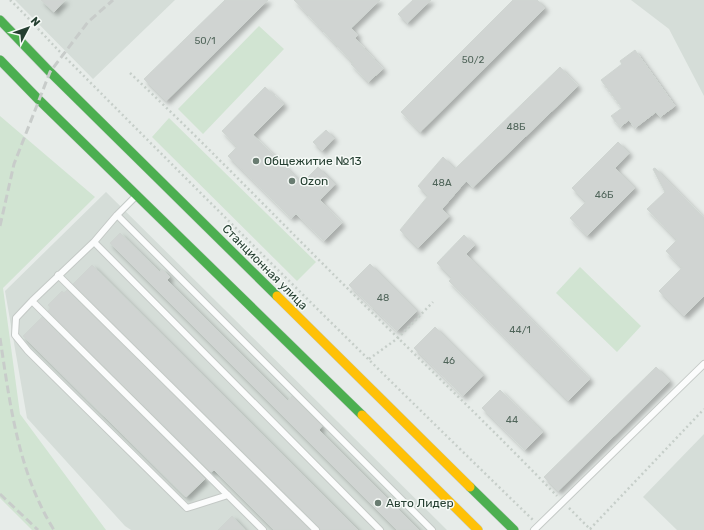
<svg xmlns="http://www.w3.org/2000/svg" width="704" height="530" font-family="Rubik,sans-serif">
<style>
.built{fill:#d5ddd8}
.green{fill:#d1e4d2}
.building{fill:#d0d4d2;stroke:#cfd5d1;filter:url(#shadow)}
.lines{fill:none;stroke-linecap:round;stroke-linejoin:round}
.lane-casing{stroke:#c4c9c6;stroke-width:8}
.fast-casing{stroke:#c2cac6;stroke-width:10}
.slow-casing{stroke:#c2cac6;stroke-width:10}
.path{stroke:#c6cec9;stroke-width:2.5;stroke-dasharray:2 3;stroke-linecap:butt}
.lane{stroke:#fbfcfc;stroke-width:6}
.fast{stroke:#4caf50;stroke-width:9}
.slow{stroke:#ffc107;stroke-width:9}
.rail{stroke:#c8ccca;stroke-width:3;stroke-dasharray:8 4;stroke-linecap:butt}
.poi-dot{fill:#697c71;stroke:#f6faf7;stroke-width:1.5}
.labels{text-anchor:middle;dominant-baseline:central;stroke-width:3;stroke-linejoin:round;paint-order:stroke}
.number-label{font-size:10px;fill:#50655a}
.poi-label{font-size:12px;fill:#253f31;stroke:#f6faf7;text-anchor:start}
.street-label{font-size:12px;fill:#253f31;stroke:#f6faf7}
</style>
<defs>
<filter id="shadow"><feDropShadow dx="3.5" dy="3.5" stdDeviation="2" flood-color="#0004"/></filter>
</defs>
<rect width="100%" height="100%" fill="#e7ece9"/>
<path class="built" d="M15,0h160l-82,79z
M631,0h73v96l-35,-67z
M106,192l341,338h-316l-6,-4 -98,-108 -22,-127z
M704,434v96h-27l-34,-33z"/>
<path class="green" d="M259,26l25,23 -81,85 -25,-25z
M0,116l95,81 -92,91 17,126 86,116h-74l-32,-32z
M169,118l147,144 -19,19 -145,-144z
M580,267l61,59 -24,26 -61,-59z"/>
<path class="building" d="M41,0h24l-11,12z
M225,0h43l-102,101 -22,-22z
M294,0h86l-29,28 7,7 -3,3 28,31 -15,13 -17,-18 2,-1z
M413,0h18l-24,23 -9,-9z
M513,0h24l8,8 -125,124 -19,-20z
M635,50l40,56 -15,11 -4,-5 -21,16 -6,-8 -9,7 -9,-11 11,-8 -21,-28 21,-16 -2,-3z
M560,67l18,19 -105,101 -7,-6 -24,28 7,7 -31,32 -18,-18 28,-34 -10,-10 25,-29 12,12z
M265,87l19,17 -31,31 49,48 16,-16 17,17 -15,16 22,23 -18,18 -28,-27 -5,4 -63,-62 9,-9 -15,-16z
M326,130l8,8 -12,13 -9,-9z
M618,142l11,11 -14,15 20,20 -48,48 -17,-18 16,-16 -14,-14z
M655,168l49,50v78l-20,20 -25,-25 23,-23 -16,-17 11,-11 -30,-31 18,-17 -12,-23z
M120,233l40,39 2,-3 8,8 -3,3 121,121 4,-5 30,30 -3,4 100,100h-22l-287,-287z
M464,235l11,10 -9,9 124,125 -22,22 -119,-120 3,-3 -15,-15z
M370,264l47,47 -20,20 -48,-46z
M92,265l266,265h-38l-1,-3 -246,-243z
M67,290l243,240h-36l-60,-60 -3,2 -163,-161 3,-3 -3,-3 14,-14 2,2z
M42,317l163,162 -19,18 -163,-161z
M435,327l48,48 -20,21 -49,-48z
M656,367l14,14 -112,110 -14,-14z
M500,390l43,42 -18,18 -43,-42z
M232,516l13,14h-27z"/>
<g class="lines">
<defs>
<path id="lane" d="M135,197l-18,18 -23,27 -62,59 -16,17 -1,17 13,16 159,157 41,-13
M117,215l315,315
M94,242l286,288
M58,275l258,255
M32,301l231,229
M534,530l170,-166"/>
<path id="fast" d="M0,20l50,52 227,224
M0,60l39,40 323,315
M470,487l44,43"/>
<path id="slow" d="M277,296l193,191
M362,415l116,115"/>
</defs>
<use href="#lane" class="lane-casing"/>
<use href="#fast" class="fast-casing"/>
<use href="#slow" class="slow-casing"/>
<path class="path" d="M10,0c19,18 36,38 54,56 155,156 311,311 469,464
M130,73c66,62 129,127 193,191 78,78 158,153 234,232
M369,359l29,-21 35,-36
M569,508l22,22
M590,529l114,-120"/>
<use href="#lane" class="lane"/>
<use href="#fast" class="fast"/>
<use href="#slow" class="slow"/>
<path class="rail" d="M0,226l14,-62 36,-92 38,-50 25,-22
M0,338c10,66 18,134 54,192
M0,494l38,36"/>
</g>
<g class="poi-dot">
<circle cx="256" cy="161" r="4"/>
<circle cx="292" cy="181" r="4"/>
<circle cx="378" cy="503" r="4"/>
</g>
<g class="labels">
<g class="number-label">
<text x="205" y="41">50/1</text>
<text x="473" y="60">50/2</text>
<text x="516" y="127">48Б</text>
<text x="442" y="183">48А</text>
<text x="604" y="195">46Б</text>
<text x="383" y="298">48</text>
<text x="520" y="330">44/1</text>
<text x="449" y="361">46</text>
<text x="512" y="420">44</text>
</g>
<g class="poi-label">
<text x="264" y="161">Общежитие №13</text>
<text x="300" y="181">Ozon</text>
<text x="386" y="503">Авто Лидер</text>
</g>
<g class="street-label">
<text transform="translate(265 267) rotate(45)">Станционная улица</text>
</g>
</g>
<g transform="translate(28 28) rotate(49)" stroke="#f6faf7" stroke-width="3" paint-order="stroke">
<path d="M0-3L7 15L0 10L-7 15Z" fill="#253f31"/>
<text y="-6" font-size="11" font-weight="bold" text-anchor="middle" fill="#253f31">N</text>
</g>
</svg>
